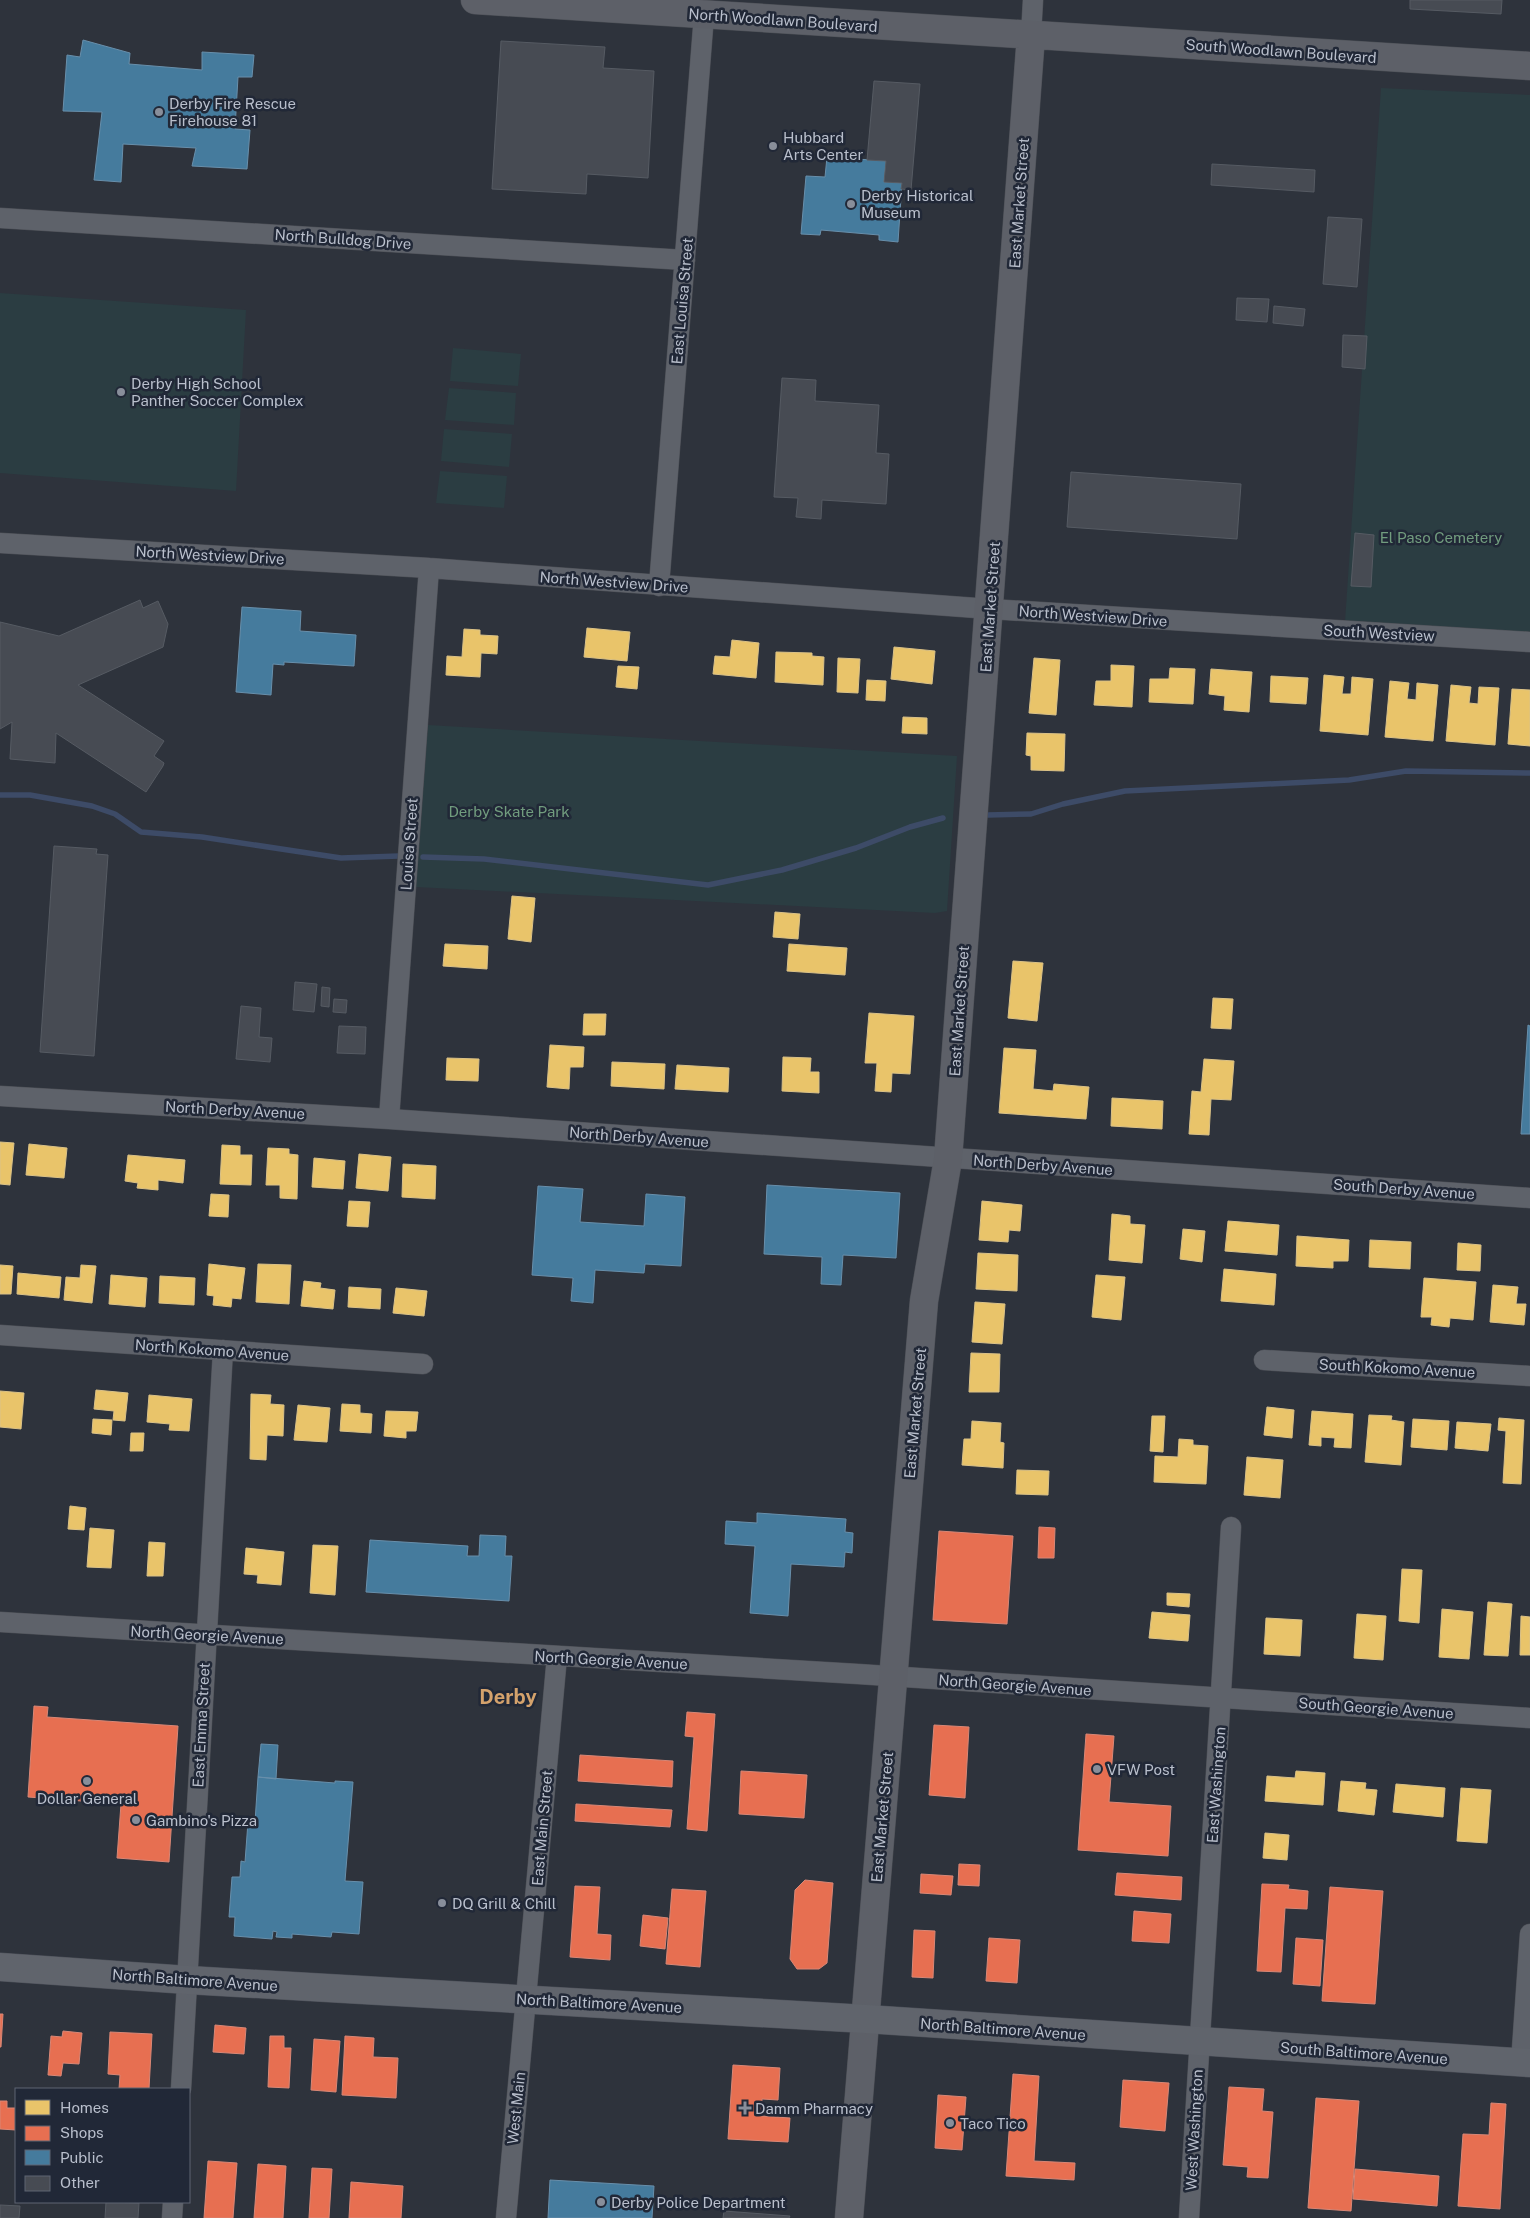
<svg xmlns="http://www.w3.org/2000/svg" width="1530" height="2218" font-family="'Public Sans',sans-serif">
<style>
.green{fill:#2b3d42}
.homes{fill:#e9c46a;stroke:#dbc287}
.shops{fill:#e76f51;stroke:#d98776}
.public{fill:#457b9d;stroke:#688fab}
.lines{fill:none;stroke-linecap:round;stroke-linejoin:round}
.stream{stroke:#3d4b67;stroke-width:5.5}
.building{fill:#474b53;stroke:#565b63}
.street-casing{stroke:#4c4f56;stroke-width:21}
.secondary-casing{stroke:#4c4f56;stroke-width:29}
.primary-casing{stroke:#4c5059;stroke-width:29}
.street{stroke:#5e626a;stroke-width:20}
.secondary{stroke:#5d6068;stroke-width:28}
.primary{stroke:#60646c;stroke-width:28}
.poi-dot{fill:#888e9a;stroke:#212837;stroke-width:2}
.labels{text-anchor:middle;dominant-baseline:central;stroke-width:5;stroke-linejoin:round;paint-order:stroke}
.street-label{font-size:15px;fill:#b9bfcc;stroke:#212837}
.poi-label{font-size:15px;fill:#b9bfcc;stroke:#212837;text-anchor:start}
.park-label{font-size:15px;fill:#719c7e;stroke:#212837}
.district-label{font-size:20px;font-weight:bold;fill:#d4a26c;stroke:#212837}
</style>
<rect width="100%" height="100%" fill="#2e333c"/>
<path class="green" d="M1381,88l149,7v539l-185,-12z
M0,293l246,17 -10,181 -236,-18z
M453,348l68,6 -3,32 -68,-5z
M449,388l67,5 -2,32 -69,-5z
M444,429l68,5 -3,33 -68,-6z
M440,471l67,5 -3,32 -68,-5z
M428,725l529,31 -10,155 -12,2 -519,-26z"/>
<path class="homes" d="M587,628l43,4 -3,29 -43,-4z
M464,629l16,1v5l18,1 -1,18 -16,-1 -1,24 -34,-2 1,-19 15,1z
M732,640l27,3 -3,35 -43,-4 2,-18 15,1z
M894,647l41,4 -3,33 -41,-5z
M776,652l36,1v3l12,1 -1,28 -48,-3z
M838,658l22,1 -2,34 -21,-1z
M1034,658l26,2 -4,55 -27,-2z
M1111,665l23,1 -2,41 -38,-2 2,-24h15z
M618,666l21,1 -2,22 -21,-2z
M1170,668l25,1 -2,35 -44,-2 1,-23h19z
M1211,669l41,3 -3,40 -25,-2 1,-14 -16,-2z
M1324,675l20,2 -2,17h9l1,-17 21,2 -5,56 -48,-4z
M1271,676l37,2 -2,26 -36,-2z
M867,680l19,1 -1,20 -19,-1z
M1390,681l19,2 -2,16 9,1 1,-17 21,2 -5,56 -48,-4z
M1451,685l20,2 -2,16 9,1 1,-17 20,1 -4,57 -49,-4z
M1512,689l18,1v56l-22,-2z
M903,717l24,1v16l-25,-1z
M1027,733l38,1 -1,37 -33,-1v-14l-5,-1z
M512,896l23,2 -4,44 -23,-3z
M775,912l25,2 -2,25 -25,-2z
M445,944l43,2 -1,23 -44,-3z
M789,944l58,4 -2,27 -58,-4z
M1013,961l30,2 -6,58 -29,-3z
M1213,998l20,1 -2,30 -20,-1z
M869,1013l45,3 -4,58 -18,-1 -1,19 -16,-1 2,-28h-12z
M584,1014h22l-1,21h-22z
M550,1045l34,2 -1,20h-13l-1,22 -22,-2z
M1004,1048l32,2 -3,39 20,2 1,-7 35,3 -3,32 -87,-6z
M783,1057l28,1 -1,14h9v21l-37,-2z
M447,1058l32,1 -1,22 -32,-1z
M1204,1059l30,2 -3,39 -20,-1 -2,36 -20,-1 3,-43 9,1z
M612,1062l53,2 -1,25 -53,-3z
M677,1065l52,3 -1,24 -53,-3z
M1112,1098l51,3 -1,28 -51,-3z
M0,1142l14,1 -4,42 -10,-1z
M29,1144l38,4 -3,30 -38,-3z
M222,1145l18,1v9h12l-1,30 -31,-1z
M268,1148l21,1v5l9,1 -1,44 -17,-1v-13h-14z
M359,1154l32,3 -3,34 -32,-3z
M128,1155l57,5 -2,23 -25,-3v10l-21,-2 1,-5 -13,-2z
M314,1158l31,3 -2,28 -31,-2z
M403,1164l33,2 -1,33 -33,-2z
M211,1194l18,1 -1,22 -19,-1z
M349,1201l21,1 -2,25 -21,-1z
M982,1201l40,4 -2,26 -11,-1 -1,12 -29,-2z
M1112,1214l18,2v8l15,1 -3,38 -33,-3z
M1228,1221l51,4 -2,30 -52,-4z
M1183,1229l22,2 -3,31 -22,-3z
M1297,1236l52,4 -1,21h-15v7l-37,-2z
M1370,1240l41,2 -1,27 -41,-2z
M1458,1243l23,2 -1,26 -23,-1z
M978,1253l40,2 -1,36 -41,-2z
M209,1264l36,4 -4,31 -9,-1 -1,9 -18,-2 1,-9 -7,-1z
M258,1264l33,1 -2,39 -33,-2z
M0,1265l13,1 -2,28h-11z
M81,1265l15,1 -4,37 -28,-3 2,-23 14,1z
M1224,1269l52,5 -2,31 -53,-4z
M18,1273l43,4 -2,21 -42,-4z
M111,1275l36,3 -2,29 -36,-3z
M1096,1275l29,2 -4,43 -29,-3z
M160,1276l35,2 -1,27 -35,-2z
M1424,1278l52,4 -3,38 -23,-2 -1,9 -18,-2 1,-8h-11z
M304,1281l17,2 -1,5 15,2 -2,19 -32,-3z
M1493,1285l25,2 -2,17h10l-2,21 -34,-3z
M349,1287l32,2 -1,20 -32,-2z
M396,1288l31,3 -3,25 -31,-3z
M975,1302l30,2 -3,40 -30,-2z
M971,1353l29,1 -1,38h-30z
M96,1390l32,3 -3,28 -12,-1 1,-9 -20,-2z
M0,1391l24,2 -3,36 -21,-2z
M251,1394l20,1 -1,9 14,1 -1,31 -16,-1 -1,25 -16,-1z
M149,1395l43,4 -3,32 -20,-1 1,-6 -23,-2z
M342,1404l18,1v8l12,1 -1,19 -31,-2z
M298,1405l32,3 -3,34 -33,-2z
M1267,1407l27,3 -2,28 -28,-3z
M386,1411l32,1 -2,19h-10v7l-22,-2z
M1312,1411l41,3 -2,34 -17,-1 1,-9 -14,-1v9l-12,-1z
M1369,1415l23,1 -1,4 13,2 -3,43 -36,-3z
M1152,1416h13l-2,36 -13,-1z
M1499,1418l25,2 -3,64 -18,-1 3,-52 -8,-1z
M93,1419l19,1 -1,15 -19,-2z
M1413,1419l36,2 -2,29 -36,-3z
M972,1421l29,2 -1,19 4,1 -1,25 -41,-3 2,-26h7z
M1457,1422l34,2 -3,27 -33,-3z
M131,1433h13l-1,18h-13z
M1179,1439l14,1v5l15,1 -2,38 -52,-2 1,-26 23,1z
M1247,1457l36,3 -3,38 -36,-3z
M1017,1470l32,1 -1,24 -32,-1z
M70,1506l16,2 -2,22 -16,-1z
M90,1528l24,2 -3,38 -24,-1z
M149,1542l16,1 -2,33h-16z
M313,1545l25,1 -3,49 -25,-2z
M246,1548l38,4 -3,33 -24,-2 1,-8 -14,-1z
M1402,1569l20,1 -3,53 -20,-2z
M1167,1593l23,1 -1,13 -22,-2z
M1488,1602l24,2 -4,52 -24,-1z
M1442,1609l31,3 -4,47 -30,-2z
M1152,1612l38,3 -2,26 -39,-3z
M1357,1614l29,2 -3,44 -29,-2z
M1521,1616l9,1v38h-10z
M1266,1618l36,2 -2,36 -36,-2z
M1296,1771l29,2 -2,32 -58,-4 2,-25 28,2z
M1341,1781l25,2 -1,6 12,1 -3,25 -36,-4z
M1396,1784l49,4 -2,29 -50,-5z
M1461,1788l30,2 -4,53 -30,-2z
M1265,1833l24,2 -2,25 -24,-2z"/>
<path class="shops" d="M1039,1527l16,1 -1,30h-16z
M939,1531l74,5 -6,88 -74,-4z
M34,1706l14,1 -1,10 131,9 -9,136 -52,-4 4,-54 -93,-7z
M687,1712l28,2 -8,117 -20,-2 7,-92 -9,-1z
M934,1725l35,2 -4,71 -36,-3z
M1086,1734l28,2 -5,66 62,4 -3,50 -90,-6z
M580,1755l93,6 -1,26 -94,-6z
M741,1771l66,4 -3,43 -65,-4z
M576,1804l96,6 -2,17 -95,-6z
M959,1864l21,1 -1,21 -21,-1z
M1117,1873l65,4 -1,23 -66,-5z
M921,1874l32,2 -2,19 -31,-2z
M805,1880l28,3 -6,80 -8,6h-22l-7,-10 5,-69z
M1262,1884l27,1 -1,4 20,2 -1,18 -22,-1 -4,64 -24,-1z
M575,1886l25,1 -3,47 14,1 -1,25 -40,-3z
M1330,1887l53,4 -8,113 -53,-3z
M672,1889l34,2 -6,76 -34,-3z
M1134,1911l37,3 -2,29 -37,-2z
M643,1915l25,3 -3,31 -25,-3z
M914,1930l21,1 -2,47 -21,-1z
M989,1938l31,2 -3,43 -31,-2z
M1296,1938l27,2 -3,46 -27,-2z
M0,2014h3l-2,33h-1z
M215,2025l31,3 -2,26 -31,-2z
M63,2031l19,2 -3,31 -16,-1 -2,13 -13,-1 3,-39 11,1z
M110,2032l42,2 -3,55h-30l1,-14 -12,-1z
M270,2036h14v12h7l-2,40 -21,-1z
M345,2036l29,2 -1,19 25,1 -2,40 -54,-3z
M314,2039l26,2 -4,51 -25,-2z
M733,2065l47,3 -2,32 -16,-1 -1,17 29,2 -2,24 -60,-3z
M1013,2074l26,2 -5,85 41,2 -1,17 -68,-4z
M1123,2080l46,3 -4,48 -45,-4z
M1229,2087l35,2 -2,22 11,1 -5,66 -21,-1 1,-10 -25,-2z
M938,2095l28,2 -4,53 -27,-2z
M1316,2098l43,3 -8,110 -43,-3z
M0,2101h7v7h9v22l-16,-1z
M1491,2103l15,1 -6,105 -42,-3 5,-72 26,1z
M208,2161l29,2 -4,55h-29z
M258,2164l28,2 -3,52h-29z
M312,2168l20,1 -3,49h-20z
M1355,2169l84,7 -2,30 -84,-7z
M351,2182l52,4 -2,32h-52z"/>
<path class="public" d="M83,40l47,13 -1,11 73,6v-18l52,3 -2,22h-14l-3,52 15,1 -3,39 -55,-3 4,-18 -73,-4 -2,38 -27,-2 8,-68 -39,-1 4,-56 13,2z
M827,157l59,4 -2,21 18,1 -4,59 -19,-2v-5l-58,-5 -1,5 -19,-1 5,-58 19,1z
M242,607l59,4 -1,20 56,4 -2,31 -70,-4v3l-11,-1 -2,31 -35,-3z
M1528,1025l2,1v108h-9z
M767,1185l133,8 -4,65 -53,-3 -2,30 -20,-1 1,-27 -58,-3z
M538,1186l45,3 -3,33 64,4 2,-32 39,3 -4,69 -36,-2 -1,9 -49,-3 -2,33 -22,-2 2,-23 -41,-3z
M757,1513l89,6 -1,13 8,1 -1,20 -7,-1 -1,15 -53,-3 -3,52 -38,-3 5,-67 -30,-2 1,-23 31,2z
M480,1535l26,1 -1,20h7l-3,45 -143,-9 4,-52 98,6 -1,10h12z
M261,1744l17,1 -2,34 -18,-2z
M258,1777l77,6v-2l18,1 -8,99 18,1 -4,52 -27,-2 -1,5 -39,-3v4l-16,-1 1,-5 -4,-1 -1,8 -38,-3 1,-19h-6l3,-40h8l1,-16 4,1 3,-40h7z
M550,2180l104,6 -2,32h-104z"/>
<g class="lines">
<path class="stream" d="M0,795h30l62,11 23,8 26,18 61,5 139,21 58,-2
M988,815l43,-1 32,-10 62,-13 224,-11 57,-9 124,2
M423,857l61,2 224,26 74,-15 74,-22 54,-21 33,-9"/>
</g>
<path class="building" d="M1410,0h92l-1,14 -91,-5z
M501,41l104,6 -2,21 51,3 -6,107 -61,-4 -1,20 -94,-5z
M874,81l46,3 -9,106 -10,-1 1,-6 -18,-1 2,-21 -19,-1z
M1212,164l103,6 -1,22 -103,-7z
M1328,217l34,2 -5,68 -34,-3z
M1237,298l32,1 -2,23 -31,-2z
M1274,306l31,3 -2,17 -30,-3z
M1343,335l24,1 -2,33 -23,-2z
M782,378l34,2 -1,21 64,4 -3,48 13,1 -3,50 -64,-4 -1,19 -25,-2 2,-19 -24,-1z
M1071,472l170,12 -4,55 -170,-12z
M1355,533l19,2 -3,52 -20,-1z
M140,600l3,8 15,-7 10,23 -5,23 -85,38 86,56 -10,15 10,7 -1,3 -17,26 -90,-59 -1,30 -45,-4 2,-37 -12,7v-107l59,14z
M54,846l43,3 -1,5 12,1 -14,201 -54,-4z
M295,982l22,2 -3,28 -21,-2z
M322,987l8,1 -1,19 -8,-1z
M334,999l13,1 -1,13 -13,-1z
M241,1006l20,2 -2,29 13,1 -2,24 -34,-3z
M339,1026l27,1 -1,27 -28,-1z
M106,2202l33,1 -1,15h-33z
M0,2205l20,1 -1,12h-19z
M724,2211l66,5 -1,2h-66z"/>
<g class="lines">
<defs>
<path id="street" d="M1031,35l2,-35
M0,218l685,42
M0,543l429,25 561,41 540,33
M659,586l45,-571
M0,1096l389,23 1141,79
M389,1119l40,-551
M0,1335l423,29
M1264,1360l266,16
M0,1622l858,52 672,44
M1521,2063l9,-129
M181,2089l42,-739
M172,2218l1,-16
M506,2218l51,-562
M1189,2218l42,-691"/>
<path id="secondary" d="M475,0l1055,66
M849,2218l75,-917 24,-142 83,-1124"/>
<path id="primary" d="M0,1967l188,13 678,39 664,44"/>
</defs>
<use href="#street" class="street-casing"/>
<use href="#secondary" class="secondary-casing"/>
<use href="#primary" class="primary-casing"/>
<use href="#street" class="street"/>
<use href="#secondary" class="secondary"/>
<use href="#primary" class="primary"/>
</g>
<g class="poi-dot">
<circle cx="159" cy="112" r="5"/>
<circle cx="773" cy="146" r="5"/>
<circle cx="851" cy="204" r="5"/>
<circle cx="121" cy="392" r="5"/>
<circle cx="1097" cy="1769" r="5"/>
<circle cx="87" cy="1781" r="5"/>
<circle cx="136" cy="1820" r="5"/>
<circle cx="442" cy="1903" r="5"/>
<path d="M742.5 2100.5h5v5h5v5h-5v5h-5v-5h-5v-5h5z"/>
<circle cx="950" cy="2123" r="5"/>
<circle cx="601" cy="2202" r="5"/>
</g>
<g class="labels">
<g class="street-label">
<text transform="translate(783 20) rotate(4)">North Woodlawn Boulevard</text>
<text transform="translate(1281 51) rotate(4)">South Woodlawn Boulevard</text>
<text transform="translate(1019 203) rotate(-86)">East Market Street</text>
<text transform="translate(343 239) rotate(4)">North Bulldog Drive</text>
<text transform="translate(682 301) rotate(-85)">East Louisa Street</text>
<text transform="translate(210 555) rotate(3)">North Westview Drive</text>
<text transform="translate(614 582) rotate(4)">North Westview Drive</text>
<text transform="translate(990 607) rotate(-86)">East Market Street</text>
<text transform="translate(1093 616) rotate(4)">North Westview Drive</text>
<text transform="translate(1379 633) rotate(3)">South Westview</text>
<text transform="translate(409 844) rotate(-86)">Louisa Street</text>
<text transform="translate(959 1011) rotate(-86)">East Market Street</text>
<text transform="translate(235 1110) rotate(3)">North Derby Avenue</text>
<text transform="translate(639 1137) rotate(4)">North Derby Avenue</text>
<text transform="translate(1043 1165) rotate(4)">North Derby Avenue</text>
<text transform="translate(1404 1189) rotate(4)">South Derby Avenue</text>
<text transform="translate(212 1350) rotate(4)">North Kokomo Avenue</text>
<text transform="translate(1397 1368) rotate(3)">South Kokomo Avenue</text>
<text transform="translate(915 1413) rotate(-85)">East Market Street</text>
<text transform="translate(207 1635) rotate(3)">North Georgie Avenue</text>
<text transform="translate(611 1660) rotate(3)">North Georgie Avenue</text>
<text transform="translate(1015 1685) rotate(4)">North Georgie Avenue</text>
<text transform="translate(1376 1708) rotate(4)">South Georgie Avenue</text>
<text transform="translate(201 1725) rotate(-87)">East Emma Street</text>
<text transform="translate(1216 1785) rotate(-86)">East Washington</text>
<text transform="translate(882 1817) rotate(-85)">East Market Street</text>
<text transform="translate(542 1828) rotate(-85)">East Main Street</text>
<text transform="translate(195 1980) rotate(4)">North Baltimore Avenue</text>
<text transform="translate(599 2003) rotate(3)">North Baltimore Avenue</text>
<text transform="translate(1003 2029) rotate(4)">North Baltimore Avenue</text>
<text transform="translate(1364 2053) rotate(4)">South Baltimore Avenue</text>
<text transform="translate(516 2108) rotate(-84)">West Main</text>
<text transform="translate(1194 2130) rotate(-87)">West Washington</text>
</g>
<g class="poi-label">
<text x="169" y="103">Derby Fire Rescue<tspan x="169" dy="17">Firehouse 81</tspan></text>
<text x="783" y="137">Hubbard<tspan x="783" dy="17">Arts Center</tspan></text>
<text x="861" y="195">Derby Historical<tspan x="861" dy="17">Museum</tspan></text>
<text x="131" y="383">Derby High School<tspan x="131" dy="17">Panther Soccer Complex</tspan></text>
<text x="1107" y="1769">VFW Post</text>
<text x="87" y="1798" text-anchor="middle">Dollar General</text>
<text x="146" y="1820">Gambino's Pizza</text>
<text x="452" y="1903">DQ Grill &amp; Chill</text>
<text x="755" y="2108">Damm Pharmacy</text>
<text x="960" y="2123">Taco Tico</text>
<text x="611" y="2202">Derby Police Department</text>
</g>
<g class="park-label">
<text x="1441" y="537">El Paso Cemetery</text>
<text x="509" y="811">Derby Skate Park</text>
</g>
<g class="district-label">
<text x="508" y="1697">Derby</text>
</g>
</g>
<rect x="15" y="2088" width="175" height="115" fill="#212837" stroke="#5e6473"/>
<rect x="25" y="2100" width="25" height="15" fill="#e9c46a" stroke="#5e6473"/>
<text x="60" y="2113" font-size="15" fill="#b9bfcc">Homes</text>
<rect x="25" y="2126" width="25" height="15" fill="#e76f51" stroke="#5e6473"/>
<text x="60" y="2138" font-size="15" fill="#b9bfcc">Shops</text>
<rect x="25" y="2150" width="25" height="15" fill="#457b9d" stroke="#5e6473"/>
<text x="60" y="2163" font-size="15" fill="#b9bfcc">Public</text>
<rect x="25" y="2176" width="25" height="15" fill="#474b53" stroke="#5e6473"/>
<text x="60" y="2188" font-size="15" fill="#b9bfcc">Other</text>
</svg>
